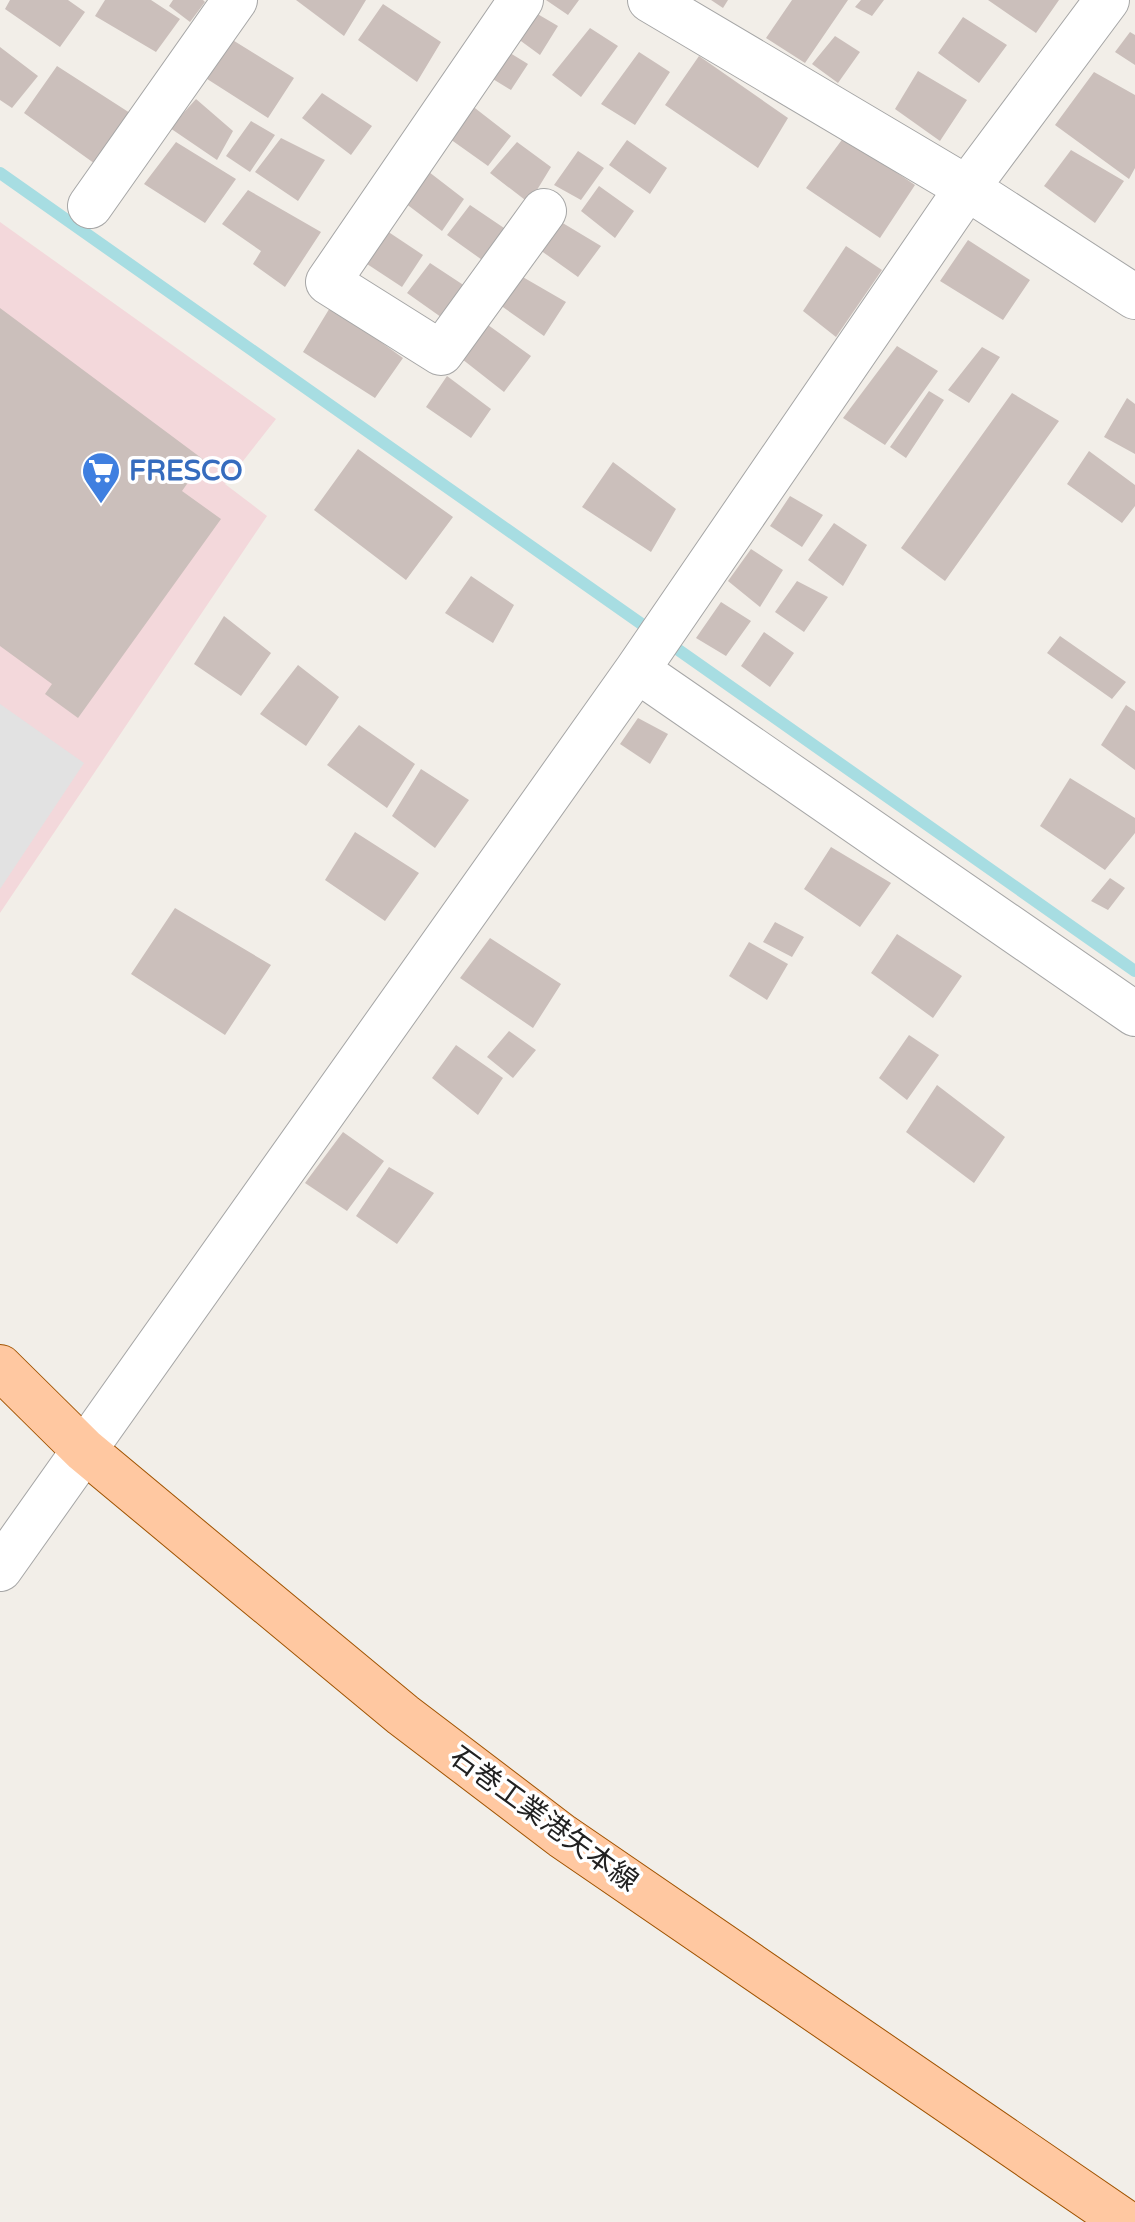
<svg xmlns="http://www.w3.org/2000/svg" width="1135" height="2222" font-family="'Varela Round','Noto Sans JP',sans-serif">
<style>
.commercial{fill:#f3d8db}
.parking{fill:#e2e2e2}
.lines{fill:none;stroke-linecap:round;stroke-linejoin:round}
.stream{stroke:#a7dde2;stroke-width:12}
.building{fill:#cbbfbb}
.minor-casing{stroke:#a6a6a6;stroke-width:46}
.major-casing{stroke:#a05300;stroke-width:46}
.minor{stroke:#fff;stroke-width:44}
.major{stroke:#ffc8a1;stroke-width:44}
.labels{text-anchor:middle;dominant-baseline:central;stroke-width:7;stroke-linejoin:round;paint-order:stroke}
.shop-label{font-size:28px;font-weight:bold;fill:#366cbe;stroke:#fff;text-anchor:start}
.street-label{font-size:28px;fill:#222;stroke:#fff}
</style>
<rect width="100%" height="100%" fill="#f2eee8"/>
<path class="commercial" d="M0,222l276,197 -51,65 42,32 -267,397z"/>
<path class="parking" d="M0,704l84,59 -84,126z"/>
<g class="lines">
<path class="stream" d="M0,173l1135,798"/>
</g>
<path class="building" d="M10,0h58l17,12 -25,35 -55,-38z
M105,0h46l29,19 -24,33 -61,-36z
M173,0h30l2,2 -15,20 -21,-16z
M296,0h70l-22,36z
M546,0h33l-11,15z
M711,0h17l-5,8z
M792,0h56l-43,63 -39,-25z
M861,0h23l-12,16 -17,-9z
M988,0h71l-23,33z
M383,4l58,38 -24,40 -59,-42z
M529,9l29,17 -18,29 -30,-22z
M963,17l44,28 -28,38 -41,-30z
M590,28l28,18 -37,51 -29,-22z
M1130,32l5,3v30l-20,-13z
M835,36l25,16 -22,31 -26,-19z
M231,39l63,39 -26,40 -64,-41z
M0,47l38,29 -26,32 -12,-8z
M502,48l26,16 -17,26 -28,-17z
M639,52l31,20 -35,53 -34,-21z
M699,56l89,62 -30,50 -93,-63z
M57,66l73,47 -32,53 -74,-53z
M918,71l49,29 -27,41 -45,-32z
M1094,72l41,23v73l-6,11 -74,-54z
M322,93l50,33 -21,29 -49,-37z
M196,99l37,32 -16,29 -47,-32z
M471,105l40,31 -23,30 -38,-27z
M251,121l24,14 -25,37 -24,-16z
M844,137l71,48 -35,53 -74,-50z
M281,138l44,22 -27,41 -43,-29z
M627,140l40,28 -17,26 -41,-29z
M176,142l60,37 -31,44 -61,-39z
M517,142l34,25 -22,36 -39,-30z
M1071,150l53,31 -29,42 -51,-37z
M578,151l26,17 -23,32 -27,-15z
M429,172l35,27 -22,32 -37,-28z
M599,186l35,25 -19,27 -34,-27z
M248,190l73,42 -36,55 -32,-23 8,-13 -39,-27z
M470,205l37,25 -22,32 -38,-27z
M561,222l40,24 -23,31 -38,-27z
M387,231l36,24 -21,32 -38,-25z
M968,240l62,40 -27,40 -63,-39z
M846,246l36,24 -46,67 -33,-26z
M430,263l41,27 -23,32 -41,-29z
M521,276l45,26 -22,34 -44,-31z
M331,306l72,52 -28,40 -72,-46z
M0,308l204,152 -22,31 39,28 -143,199 -33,-24 7,-10 -52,-38z
M488,325l43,31 -27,36 -42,-33z
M897,346l41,25 -53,74 -42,-27z
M982,347l18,10 -31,46 -21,-13z
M447,376l44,33 -20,29 -45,-31z
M929,391l15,9 -38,58 -16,-11z
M1012,393l47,28 -114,160 -44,-33z
M1127,398l8,6v50l-31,-17z
M358,449l95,68 -47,63 -92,-70z
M1089,451l46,34v21l-13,17 -55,-39z
M613,462l63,47 -25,43 -69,-45z
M790,496l33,19 -21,32 -32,-21z
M834,523l33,22 -24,41 -35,-26z
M751,549l32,21 -23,37 -32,-26z
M471,576l43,29 -21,38 -48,-30z
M797,581l31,16 -24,35 -29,-20z
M721,602l30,19 -25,35 -30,-18z
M224,616l47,37 -30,43 -47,-32z
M764,632l30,21 -24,34 -29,-21z
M1060,636l66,46 -14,17 -65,-46z
M298,665l41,32 -33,49 -46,-32z
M1126,705l9,6v59l-34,-25z
M638,718l30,16 -18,30 -30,-20z
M359,725l56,39 -28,44 -60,-43z
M421,769l48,31 -34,48 -43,-32z
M1070,778l65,40v15l-30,37 -65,-44z
M355,832l64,41 -34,48 -60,-41z
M831,847l60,36 -31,44 -56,-38z
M1110,878l15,10 -17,22 -17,-9z
M175,908l96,57 -46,70 -94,-61z
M775,922l29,15 -12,20 -29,-15z
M897,934l65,42 -29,42 -62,-45z
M490,938l71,46 -28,44 -73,-50z
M749,942l39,22 -21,36 -38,-24z
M509,1031l27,19 -23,28 -26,-21z
M909,1035l30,20 -32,45 -28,-22z
M456,1045l47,33 -25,37 -46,-37z
M937,1085l68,52 -31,46 -68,-51z
M343,1132l41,29 -37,50 -42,-28z
M389,1167l45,26 -37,51 -41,-28z"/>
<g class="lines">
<defs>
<path id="minor" d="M521,0l-193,282 113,71 103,-142
M650,0l317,188 168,109
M90,206l145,-206
M637,670l498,344
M0,1569l637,-899 330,-482 140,-188"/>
<path id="major" d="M0,1367l84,83 167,139 152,126 159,121 563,386"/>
</defs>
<use href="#minor" class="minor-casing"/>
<use href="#major" class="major-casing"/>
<use href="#minor" class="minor"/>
<use href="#major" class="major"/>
</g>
<defs>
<symbol id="supermarket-pin" viewBox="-11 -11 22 30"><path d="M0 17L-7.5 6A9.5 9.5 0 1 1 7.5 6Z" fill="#3f7fe0" stroke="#fff"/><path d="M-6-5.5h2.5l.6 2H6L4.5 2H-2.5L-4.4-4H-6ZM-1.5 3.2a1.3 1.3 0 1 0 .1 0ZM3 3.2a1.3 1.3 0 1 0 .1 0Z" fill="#fff"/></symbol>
</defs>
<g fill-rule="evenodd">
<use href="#supermarket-pin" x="79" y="449" width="44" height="60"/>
</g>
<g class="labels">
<g class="shop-label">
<text x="129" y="471">FRESCO</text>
</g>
<g class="street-label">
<text transform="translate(544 1819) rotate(36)">石巻工業港矢本線</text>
</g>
</g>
</svg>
